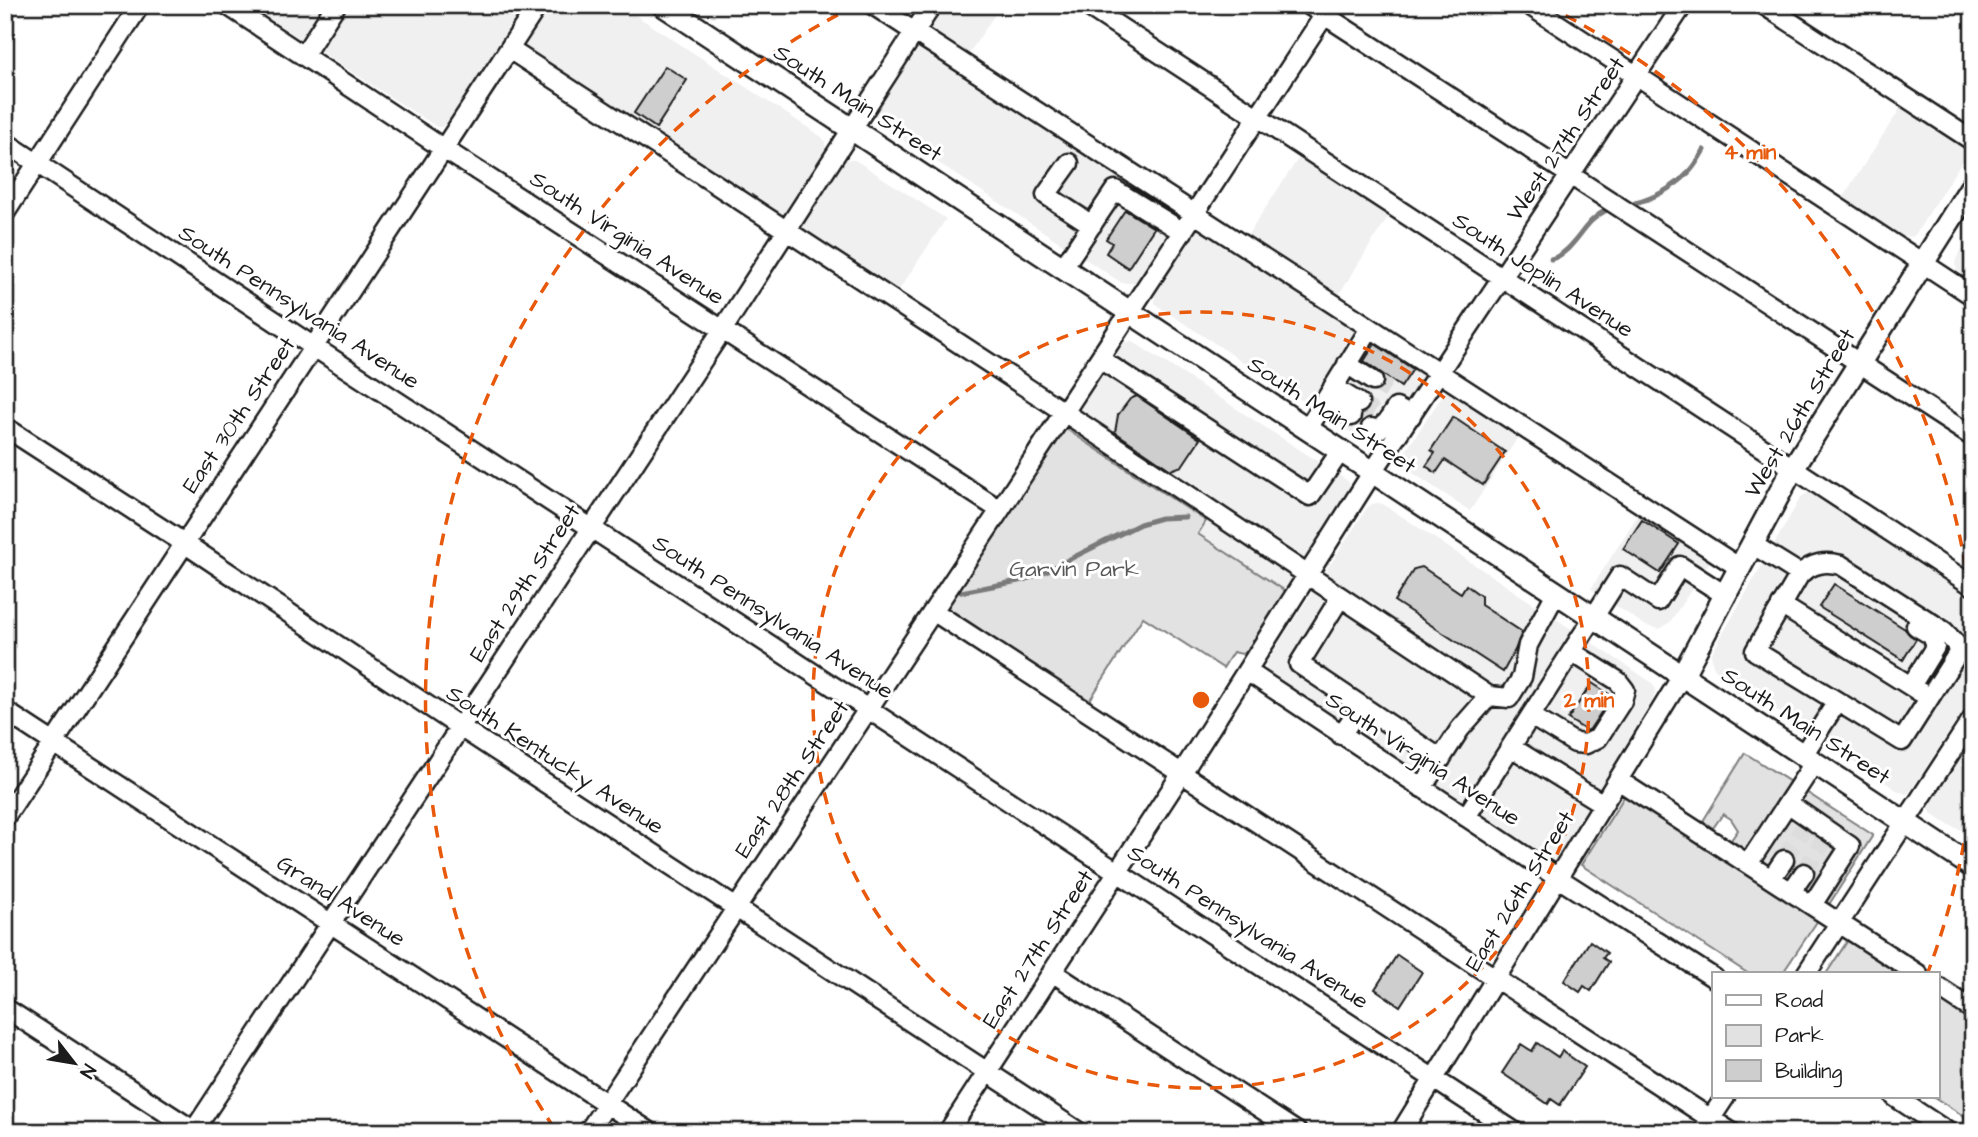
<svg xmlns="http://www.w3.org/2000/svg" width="1978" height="1137" font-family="'Architects Daughter',sans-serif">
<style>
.built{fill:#f0f0f0}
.green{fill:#e2e2e2;stroke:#7f7f7f;stroke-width:2}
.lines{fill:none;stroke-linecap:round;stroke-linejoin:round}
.stream{stroke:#7a7a7a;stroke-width:5}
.building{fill:#cecece;stroke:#1c1c1c;stroke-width:2}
.minor-tunnel{stroke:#ddd;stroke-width:18;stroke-dasharray:18 9;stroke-linecap:butt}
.minor-casing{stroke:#1c1c1c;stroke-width:23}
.major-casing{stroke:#1c1c1c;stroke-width:26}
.minor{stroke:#fff;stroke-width:18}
.major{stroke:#fff;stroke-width:21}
.ring{fill:none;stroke:#e8590c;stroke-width:3.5;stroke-dasharray:12 9}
.labels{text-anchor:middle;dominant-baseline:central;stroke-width:6;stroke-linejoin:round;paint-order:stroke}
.street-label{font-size:23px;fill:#1c1c1c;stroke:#fff}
.park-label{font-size:23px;fill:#575757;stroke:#fff}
.centre{fill:#e8590c;stroke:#fff;stroke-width:3.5}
.ring-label{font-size:21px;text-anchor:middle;font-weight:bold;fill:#e8590c;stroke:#fff;stroke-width:6;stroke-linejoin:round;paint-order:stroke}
</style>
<rect width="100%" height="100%" fill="#fff"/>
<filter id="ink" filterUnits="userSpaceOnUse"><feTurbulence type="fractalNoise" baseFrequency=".0143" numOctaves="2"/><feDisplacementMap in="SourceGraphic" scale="14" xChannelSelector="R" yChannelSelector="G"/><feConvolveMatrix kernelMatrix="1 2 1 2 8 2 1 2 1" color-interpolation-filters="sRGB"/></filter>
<g filter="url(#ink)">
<path class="built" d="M248,5h277l-79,119 -5,3h-4z
M549,5h71l202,132 3,5 1,9 -51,78 -262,-169z
M946,5h55l-35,53 222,148 -48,73 -5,4h-13l-240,-157 -4,-5 -2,-7 3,-5z
M1909,95l64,49 -58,91 -4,2 -8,-1 -60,-39z
M1300,156l90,58 -54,85 101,67 -56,80 -12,-2 -210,-137 -4,-4v-9l3,-6 48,-74 39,25z
M847,159l8,1 91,59 -51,77 -97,-64z
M1973,232v49l-15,-10 -3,-6 1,-6z
M1132,341l216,140 3,5 2,4 -66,102 -90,-58 8,-13 -139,-92 55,-84 5,-3z
M1454,378l72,47 -56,86 -63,-42 -5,-7 1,-7z
M1811,491l9,3 153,101v101l-62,94 -4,4 -9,-3 -183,-122 -2,-4 -2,-10 3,-6 87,-152z
M1646,502l72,47 -48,73 -10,7 -14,-3 -55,-37z
M1378,503l5,1 268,178 3,4 2,4 -3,9 -94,158 -5,2 -5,-1 -283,-187v-8l101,-155 5,-4z
M1973,735v102l-12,-7 -16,-7 -14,-10 -3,-8z"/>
<path class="green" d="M1066,429l140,92 -8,13 89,58 -41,60 -4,2 -9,-2 -10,16 -80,-51 -59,92 -142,-95z
M1745,753l128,82 -45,71 -97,-66 7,-10 -7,-11 -8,-5 -10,14 -10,-7z
M1629,789l193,125 -40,60h-33l-168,-109z
M1852,934l60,40h-86z
M1938,991l35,23v108l-39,-25h4z"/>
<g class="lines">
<path class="stream" d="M1635,203c18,-4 41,-17 53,-30 7,-6 11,-15 16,-23
M1551,259c24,-7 31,-37 54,-48
M961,592l63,-12 22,-9 94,-47 21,-6 24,-1"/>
</g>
<path class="building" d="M665,66l22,14 -31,48 -22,-15z
M1125,210l29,18 -26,40 -22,-15 6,-10 -6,-4z
M1375,344l38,25 -12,18 -37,-26z
M1137,396l63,43 -18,27 -11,4 -56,-38 3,-17 12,-16z
M1453,417l52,35 -22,33 -38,-25 -9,13 -10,-7 9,-13 -4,-3z
M1642,520l37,24 -19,29 -37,-24z
M1422,567l39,26 5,-8 15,11v9l41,27 -7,18 -12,22 -109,-71 20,-32z
M1834,584l71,45 5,6 6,4 -13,21 -84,-53z
M1592,683l20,13 -22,33 -3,2 -19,-12z
M1590,941l17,12 -4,5 6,4 -18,29 -7,-5 -4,6 -16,-11z
M1397,955l25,17 -22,34 -25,-17z
M1537,1043l21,14 4,-6 23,16 -25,38 -9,-6 -3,5 -46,-31 19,-29 11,7z"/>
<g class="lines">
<path class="minor-tunnel" d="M1373,381l19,11
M1359,403l19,13
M1784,860l20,-33
M1804,873l19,-32"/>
<defs>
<path id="minor" d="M227,5l217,144 556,361
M873,5l867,563
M1086,5l887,581
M1309,5l664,432
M1529,5l444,291
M1764,5l209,136
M509,49l555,363 425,284 -29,33 -38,59
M303,56l33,-51
M5,142l309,205 1201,785
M1069,163l-23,32 46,30
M5,213l135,-208
M1062,269l53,-79 68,42
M1100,359l210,137 30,-44
M1347,364l26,17
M1333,387l26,16
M1325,400l26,16
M5,427l179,116 276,184 619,405
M1371,428l7,2 9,-8 9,-14 15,8
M1307,430l63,-102
M1752,544l48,30c13,-11 25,-13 41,-9l103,66 12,13 2,9 -56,88 -147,-90 45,-77
M1340,598l-41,66 142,95
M1781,605l139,87
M933,611l798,521
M1247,671l311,207 156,100
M1911,686l24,-39 -4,-12 -15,-9
M1489,696l20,2 13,-21 6,-32 28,-52
M5,711l645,421
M1531,716l44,27 11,1 12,-6 24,-37 3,-11 -7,-9 -46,-29
M1341,735l20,-29
M1511,747l92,57
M1803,755l34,-53
M1618,780l300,194
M1789,804l61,42 -38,59
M5,817l533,-812
M1466,817l154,-241 38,25 22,-35 45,29
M1748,864l66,-101
M1771,879l13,-19
M1791,892l13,-19
M1052,972l245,160
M1806,974l167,-256
M1938,987l35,23
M5,1008l191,124
M1895,1097l53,35
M193,1132l530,-803 209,-324
M588,1132l412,-622 331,-505
M948,1132l234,-359 190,-300 311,-468
M1401,1132l281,-456
M1702,1132l23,-35"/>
<path id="major" d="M663,5l1310,862
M1682,676l111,-208 180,-284"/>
</defs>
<use href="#minor" class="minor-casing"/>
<use href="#major" class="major-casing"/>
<use href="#minor" class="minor"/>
<use href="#major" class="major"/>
</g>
</g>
<g class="ring">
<circle cx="1201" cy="700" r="388"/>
<path d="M1973 781A776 776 0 0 1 1928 972M554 1128A776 776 0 0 1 855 6M1547 6A776 776 0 0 1 1973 619"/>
</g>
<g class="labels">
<g class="street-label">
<text transform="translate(858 103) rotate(33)">South Main Street</text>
<text transform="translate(1566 139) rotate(-56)">West 27th Street</text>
<text transform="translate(627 238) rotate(33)">South Virginia Avenue</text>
<text transform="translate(1543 275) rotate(33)">South Joplin Avenue</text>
<text transform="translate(299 307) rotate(33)">South Pennsylvania Avenue</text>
<text transform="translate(1800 413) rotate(-59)">West 26th Street</text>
<text transform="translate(239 415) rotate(-56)">East 30th Street</text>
<text transform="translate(1332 415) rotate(33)">South Main Street</text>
<text transform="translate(525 583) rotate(-57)">East 29th Street</text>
<text transform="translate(773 617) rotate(33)">South Pennsylvania Avenue</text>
<text transform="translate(1806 726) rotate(33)">South Main Street</text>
<text transform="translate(1423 759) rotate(33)">South Virginia Avenue</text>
<text transform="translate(555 760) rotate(33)">South Kentucky Avenue</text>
<text transform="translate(792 779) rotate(-56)">East 28th Street</text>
<text transform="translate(1520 891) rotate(-58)">East 26th Street</text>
<text transform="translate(341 901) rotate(33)">Grand Avenue</text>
<text transform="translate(1248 927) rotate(33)">South Pennsylvania Avenue</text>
<text transform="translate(1038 949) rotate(-57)">East 27th Street</text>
</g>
<g class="park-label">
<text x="1074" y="569">Garvin Park</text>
</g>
</g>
<circle cx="1201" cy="700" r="10" class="centre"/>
<g class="ring-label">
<text x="1750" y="159">4 min</text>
<text x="1589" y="707">2 min</text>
</g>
<rect width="1978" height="1137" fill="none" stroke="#fff" stroke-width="28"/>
<rect x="14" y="14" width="1950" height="1109" fill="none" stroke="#1c1c1c" stroke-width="2.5" filter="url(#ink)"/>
<rect x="1712" y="972" width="228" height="126" fill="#ffffff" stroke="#a4a4a4" stroke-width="2"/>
<rect x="1726" y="995" width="35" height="10" fill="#ffffff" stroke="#a4a4a4" stroke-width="2"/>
<text x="1775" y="1007" font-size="21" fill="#1c1c1c">Road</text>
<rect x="1726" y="1025" width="35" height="21" fill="#e2e2e2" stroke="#a4a4a4" stroke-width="2"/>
<text x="1775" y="1042" font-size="21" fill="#1c1c1c">Park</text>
<rect x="1726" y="1060" width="35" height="21" fill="#cecece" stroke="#a4a4a4" stroke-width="2"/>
<text x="1775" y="1078" font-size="21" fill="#1c1c1c">Building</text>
<g transform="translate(74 1063) rotate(121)" stroke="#ffffff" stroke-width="5" paint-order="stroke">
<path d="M0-5L12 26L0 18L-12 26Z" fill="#1c1c1c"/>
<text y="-10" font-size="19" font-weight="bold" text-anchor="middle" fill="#1c1c1c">N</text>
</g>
</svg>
